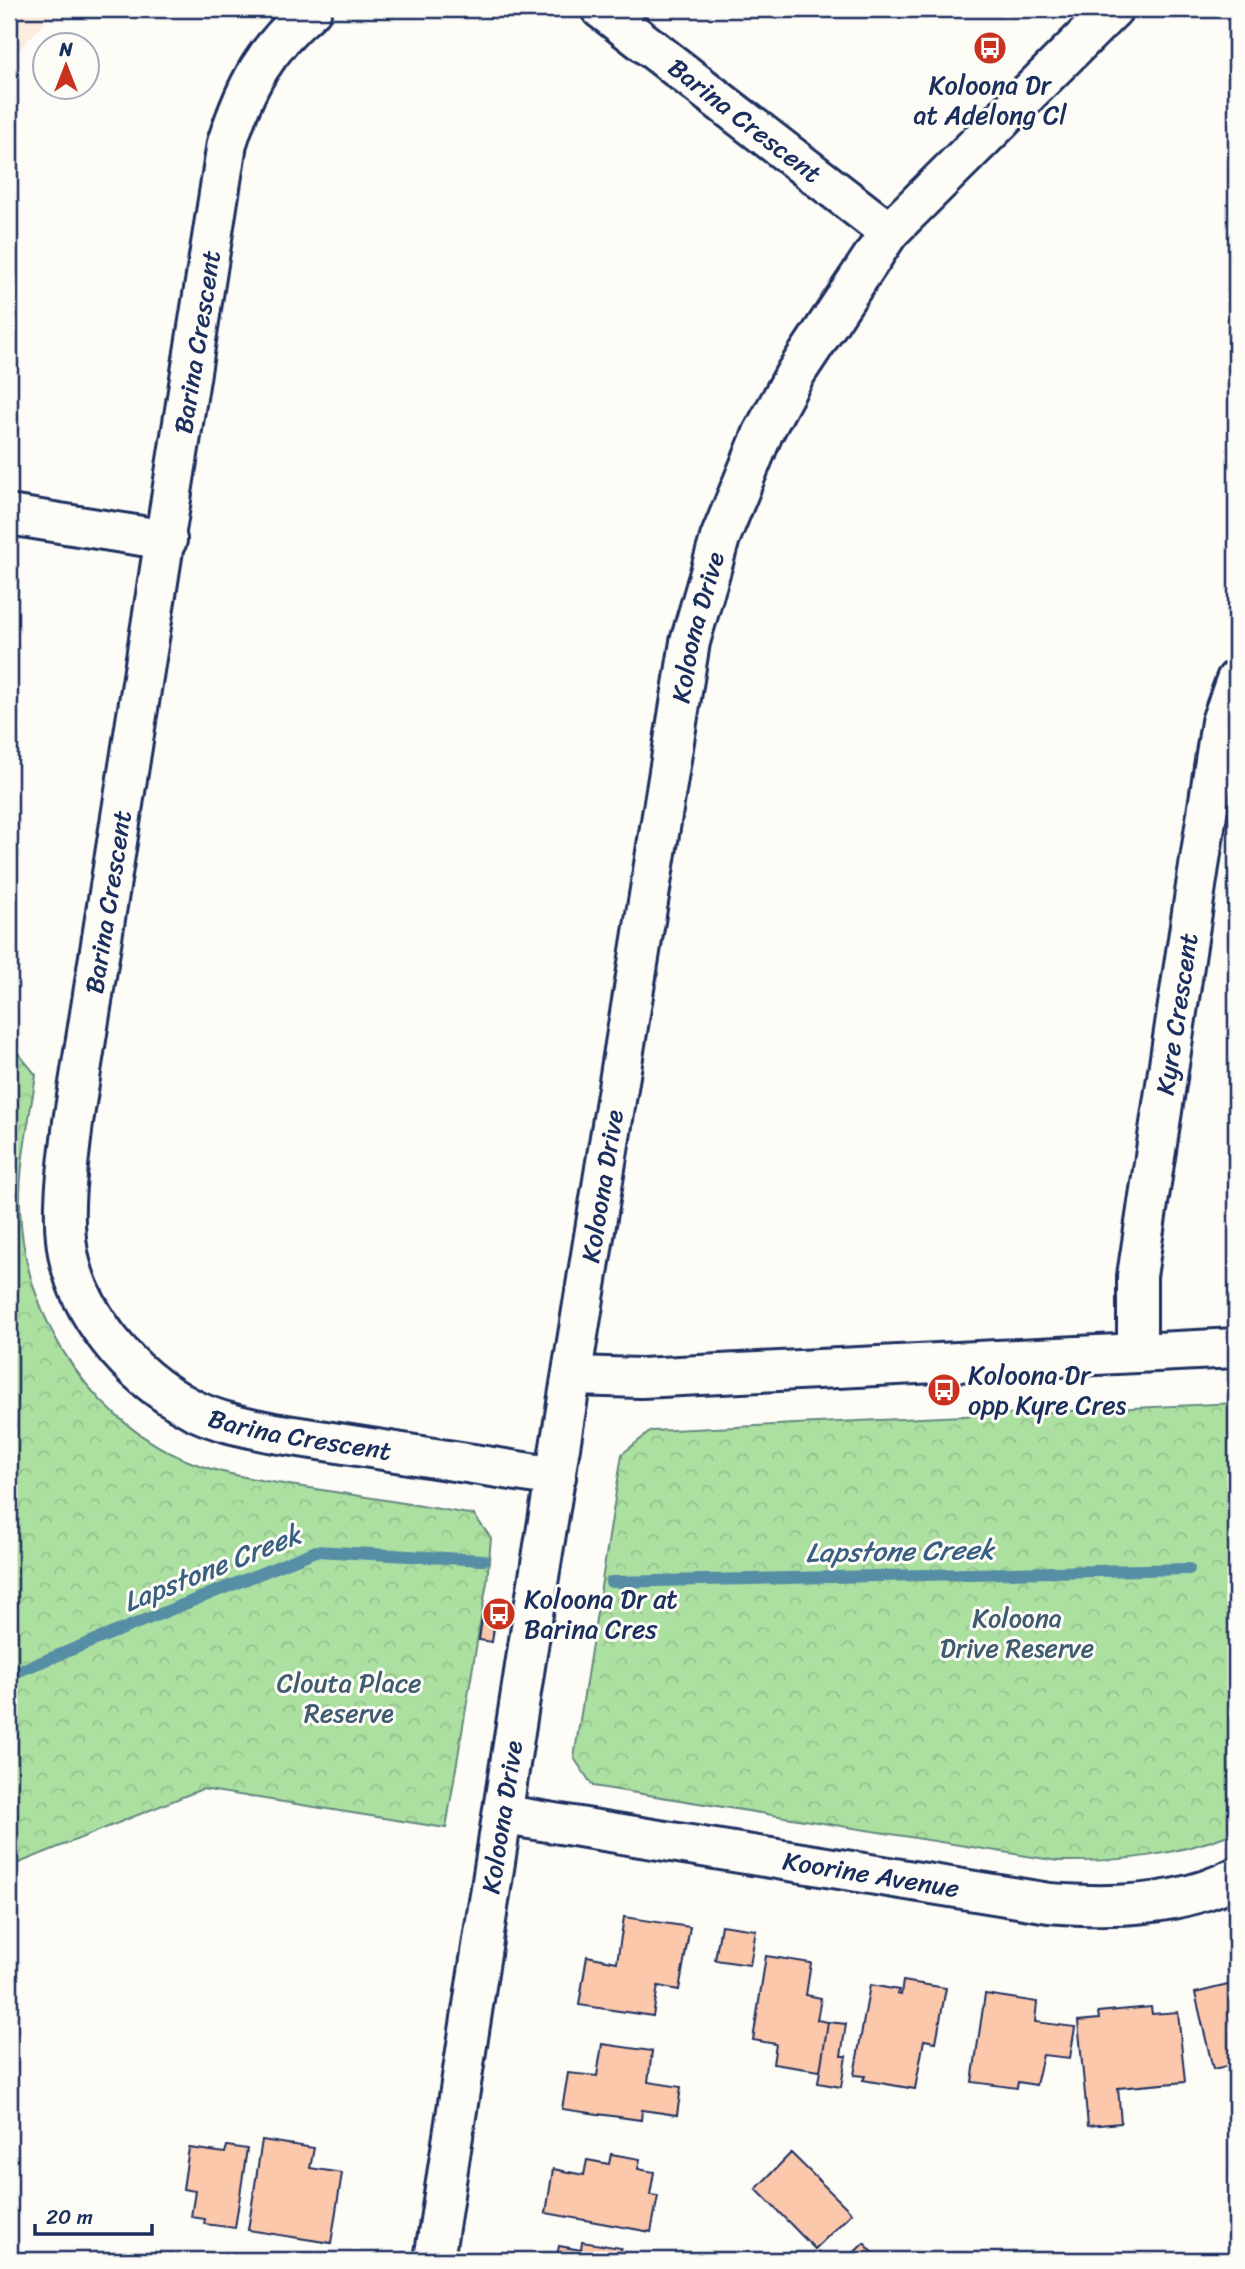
<svg xmlns="http://www.w3.org/2000/svg" width="1245" height="2269" font-family="Sriracha,sans-serif">
<style>
.built{fill:#fdece0}
.park{fill:url(#park-crowns);stroke:#648880;stroke-width:2}
.lines{fill:none;stroke-linecap:round;stroke-linejoin:round}
.stream{stroke:#568ea6;stroke-width:12}
.building{fill:#fcc8ac;stroke:#1b2f5e;stroke-width:2}
.minor-casing{stroke:#1b2f5e;stroke-width:44}
.minor{stroke:#fdfcf7;stroke-width:38}
.labels{text-anchor:middle;dominant-baseline:central;stroke-width:6;stroke-linejoin:round;paint-order:stroke}
.poi-label{font-size:26px;fill:#1b2f5e;stroke:#fdfcf7;text-anchor:start}
.street-label{font-size:26px;fill:#1b2f5e;stroke:#fdfcf7}
.park-label{font-size:26px;fill:#3f5b6f;stroke:#fdfcf7}
.water-label{font-size:28px;font-style:italic;fill:#385f82;stroke:#fdfcf7}
</style>
<defs>
<pattern id="park-crowns" width="20" height="18" patternUnits="userSpaceOnUse" patternTransform="scale(1.75)"><rect width="20" height="18" fill="#ace0a1"/><path d="M2 6a3 3 0 1 1 6 0M12 15a3 3 0 1 1 6 0" fill="none" stroke="#93c08d"/></pattern>
</defs>
<rect width="100%" height="100%" fill="#fdfcf7"/>
<filter id="ink" filterUnits="userSpaceOnUse"><feTurbulence type="fractalNoise" baseFrequency=".0143" numOctaves="2"/><feDisplacementMap in="SourceGraphic" scale="14" xChannelSelector="R" yChannelSelector="G"/><feConvolveMatrix kernelMatrix="1 2 1 2 8 2 1 2 1" color-interpolation-filters="sRGB"/></filter>
<g filter="url(#ink)">
<path class="built" d="M9,9h48l-48,52z"/>
<path class="park" d="M9,1042l27,33c-6,42 -17,88 -16,131 2,113 77,228 188,262 37,11 76,16 114,22 51,8 101,16 152,25l17,23 -4,44 -41,246 -244,-39 -193,78z
M1236,1403v428l-5,3c-57,22 -112,28 -173,27l-465,-75 -19,-28 48,-304 29,-23z"/>
<g class="lines">
<path class="stream" d="M611,1582l578,-13
M9,1675l307,-124 167,9"/>
</g>
<path class="building" d="M482,1619l13,2 -3,21 -13,-2z
M624,1917l66,10 -11,63 -21,-4 -5,30 -74,-11 8,-49 30,6z
M721,1925l35,5 -6,35 -35,-5z
M766,1956l45,7 -5,32 15,3 -4,22 11,2 -8,49 -47,-7 3,-20 -23,-4z
M903,1981l43,7 -10,54 -12,-2 -9,49 -52,-9 2,-4 -11,-1 16,-90 29,5 -2,4 4,1z
M1236,1983v81l-23,5 -18,-76z
M985,1994l52,8 -2,20 40,5 -5,31 -27,-3 -7,30 -18,-3 -1,6 -45,-6z
M1151,2007l1,7 26,-2 7,70 -67,6 3,35 -33,3 -10,-105 21,-2 -1,-7z
M828,2022l18,2 -5,32h5l-5,31 -23,-4z
M602,2044l50,7 -4,31 33,5 -4,28 -35,-5 -1,10 -79,-11 6,-36 29,3z
M262,2140l52,8 -4,20 32,5 -11,70 -83,-13z
M227,2146l20,3 -12,79 -31,-4 1,-5 -14,-2 4,-26 -12,-2 6,-41 36,5z
M791,2153l61,60 -37,36 -59,-60z
M611,2154l29,5 -2,10 16,3 -4,23 8,1 -7,36 -105,-19 7,-44 31,6 3,-15 22,4z
M582,2242l39,6 -2,12h-63l3,-14 22,4z
M864,2243l16,17h-34z"/>
<g class="lines">
<defs>
<g id="minor">
<path id="s1" d="M312,9c-47,40 -66,75 -85,134l-154,979c-4,38 -11,78 -7,117 7,71 64,138 126,170 25,13 54,18 82,24l282,44"/>
<path id="s2" d="M601,9l288,223"/>
<path d="M9,515l158,25"/>
<path id="s3" d="M1137,1352v-76l79,-522 5,-32 15,-42"/>
<path d="M573,1376l68,2 595,-30"/>
<path id="s4" d="M505,1815l544,88c61,5 132,4 187,-26"/>
<path id="s5" d="M434,2260l99,-646 157,-972 30,-104 43,-105 32,-59 94,-142 224,-223"/>
</g>
</defs>
<use href="#minor" class="minor-casing"/>
<use href="#minor" class="minor"/>
</g>
</g>
<defs>
<symbol id="bus-disc" viewBox="-11 -11 22 22"><circle r="9.5" fill="#c8321e" stroke="#fdfcf7"/><path d="M-5-6H5V4H4V6H2V4H-2V6H-4V4H-5ZM-3.5-4V0h7V-4ZM-3.5 1.2v1.5H-2V1.2ZM2 1.2v1.5H3.5V1.2Z" fill="#fff"/></symbol>
</defs>
<g fill-rule="evenodd">
<use href="#bus-disc" x="971" y="29" width="38" height="38"/>
<use href="#bus-disc" x="925" y="1371" width="38" height="38"/>
<use href="#bus-disc" x="480" y="1595" width="38" height="38"/>
</g>
<g class="labels">
<g class="poi-label">
<text x="990" y="85" text-anchor="middle">Koloona Dr<tspan x="990" dy="30">at Adelong Cl</tspan></text>
<text x="968" y="1375">Koloona Dr<tspan x="968" dy="30">opp Kyre Cres</tspan></text>
<text x="524" y="1599">Koloona Dr at<tspan x="524" dy="30">Barina Cres</tspan></text>
</g>
<g class="street-label">
<text stroke="none"><textPath href="#s2" startOffset="182">Barina Crescent</textPath></text>
<text transform="translate(197 342) rotate(-81)">Barina Crescent</text>
<text stroke="none"><textPath href="#s5" startOffset="1654">Koloona Drive</textPath></text>
<text transform="translate(108 902) rotate(-81)">Barina Crescent</text>
<text stroke="none"><textPath href="#s3" startOffset="341">Kyre Crescent</textPath></text>
<text stroke="none"><textPath href="#s5" startOffset="1087">Koloona Drive</textPath></text>
<text stroke="none"><textPath href="#s1" startOffset="1601">Barina Crescent</textPath></text>
<text stroke="none"><textPath href="#s5" startOffset="448">Koloona Drive</textPath></text>
<text stroke="none"><textPath href="#s4" startOffset="371">Koorine Avenue</textPath></text>
</g>
<g class="park-label">
<text x="1017" y="1618">Koloona<tspan x="1017" dy="30">Drive Reserve</tspan></text>
<text x="349" y="1683">Clouta Place<tspan x="349" dy="30">Reserve</tspan></text>
</g>
<g class="water-label">
<text transform="translate(900 1551) rotate(-1)">Lapstone Creek</text>
<text transform="translate(212 1568) rotate(-22)">Lapstone Creek</text>
</g>
</g>
<rect width="1245" height="2269" fill="none" stroke="#fdfcf7" stroke-width="35"/>
<rect x="18" y="18" width="1210" height="2234" fill="none" stroke="#1b2f5e" stroke-width="2.5" filter="url(#ink)"/>
<g transform="translate(66 66)"><circle r="33" fill="#fdfcf7" stroke="#a3aaba" stroke-width="2"/>
<path d="M0-5L12 26L0 18L-12 26Z" fill="#c8321e"/>
<text y="-10" font-size="19" font-weight="bold" text-anchor="middle" fill="#1b2f5e">N</text>
</g>
<path d="M35 2224v10h117v-10" fill="none" stroke="#1b2f5e" stroke-width="3.5"/>
<text x="46" y="2224" font-size="21" fill="#1b2f5e" stroke="#fdfcf7" stroke-width="5" paint-order="stroke">20 m</text>
</svg>
